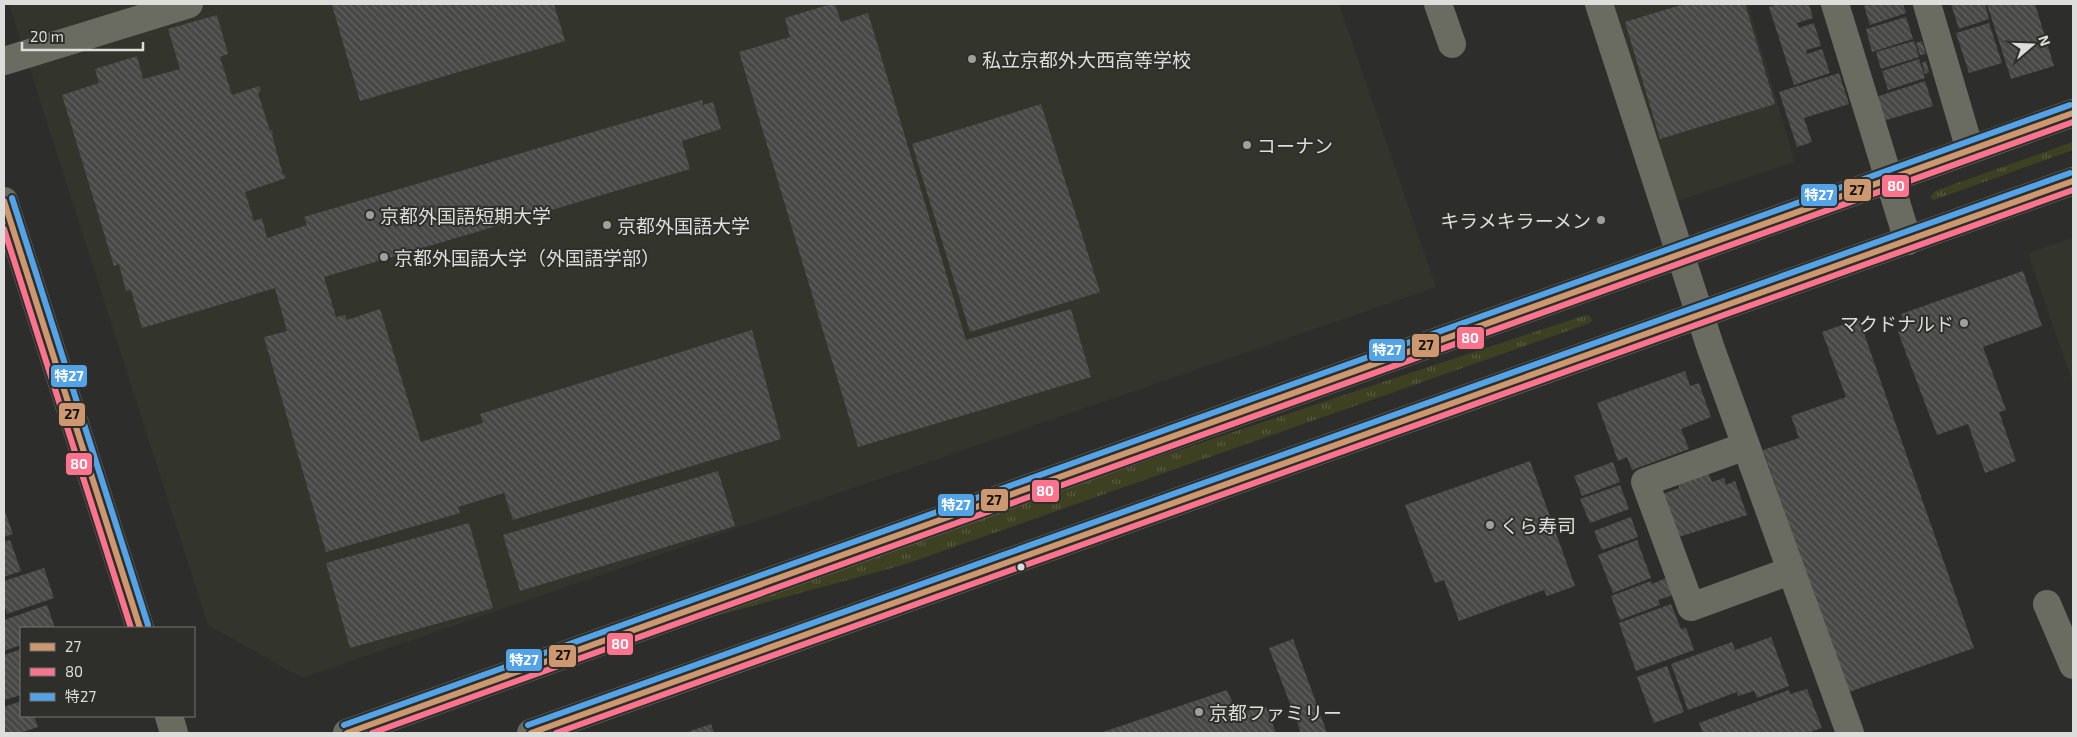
<svg xmlns="http://www.w3.org/2000/svg" width="2077" height="737" font-family="'Exo 2','Noto Sans JP',sans-serif">
<style>
.built{fill:#33342b}
.grass{fill:url(#grass-tufts)}
.building{fill:url(#building-back-hatch)}
.lines{fill:none;stroke-linecap:round;stroke-linejoin:round}
.minor{stroke:#6a6b61;stroke-width:28}
.major{stroke:#696b5f;stroke-width:28}
.bus-1-casing{stroke:#2e2f2b;stroke-width:10}
.bus-2-casing{stroke:#2e2f2b;stroke-width:10}
.bus-3-casing{stroke:#2e2f2b;stroke-width:10}
.bus-1{stroke:#cd976f;stroke-width:6}
.bus-2{stroke:#fc738d;stroke-width:6}
.bus-3{stroke:#53a3e8;stroke-width:6}
.poi-dot{fill:#9fa09e;stroke:#2e2f2b;stroke-width:2}
.bus-dot{fill:#dddddb;stroke:#2e2f2b;stroke-width:2}
.labels{text-anchor:middle;dominant-baseline:central;stroke-width:4;stroke-linejoin:round;paint-order:stroke}
.poi-label{font-size:19px;fill:#dddddb;stroke:#2e2f2b;text-anchor:start}
.line-badge{stroke:#2e2f2b;stroke-width:2}
.badge-label{font-size:14px;text-anchor:middle;font-weight:bold;fill:#fff}
.pale-badge-label{font-size:14px;text-anchor:middle;font-weight:bold;fill:#111}
</style>
<defs>
<pattern id="grass-tufts" width="24" height="20" patternUnits="userSpaceOnUse" patternTransform="scale(1.25)"><rect width="24" height="20" fill="#3d4122"/><path d="M3 7l-1-3M5 7V3M7 7l1-3M15 17l-1-3M17 17v-4M19 17l1-3" fill="none" stroke="#595c42"/></pattern>
<pattern id="building-back-hatch" width="6" height="6" patternUnits="userSpaceOnUse" patternTransform="scale(1.25)"><rect width="6" height="6" fill="#484847"/><path d="M-1 5l2 2M0 0l6 6M5-1l2 2" fill="none" stroke="#626261"/></pattern>
</defs>
<rect width="100%" height="100%" fill="#2d2e2c"/>
<path class="built" d="M9,4h1330l97,283 -1134,391 -94,-53z
M1614,4h134l47,158 -127,42 -63,-198z
M2073,237v146l-45,-129z"/>
<path class="grass" d="M2073,142v8l-139,50 -4,-2 5,-7z
M1586,315l4,1 2,4 -2,3 -687,242 -254,69 2,-7c312,-103 623,-210 935,-312z"/>
<path class="building" d="M554,4l11,37 -205,60 -28,-96z
M831,4h4l6,18 27,-9 98,327 105,-31 20,68 -233,70 -119,-395 51,-15 -5,-19z
M1684,4h61l30,100 -115,35 -35,-117z
M1778,4h31l4,14 -16,5 2,5 15,-5 7,23 -15,4 1,4 15,-5 8,24 -36,12 -25,-78z
M1870,4h33l3,9 -36,12 -6,-19z
M1951,4h34l4,15 -30,10z
M1987,4h48l19,62 -43,13z
M217,15l11,39 -8,3 12,38 27,-9 2,5 -3,2 12,38 2,-1 1,4 -1,1 11,40 2,-1 1,4 -41,14 9,29 8,-3 5,20 40,-13 -3,-8 398,-117 1,5 10,-3 8,27 -39,12 8,28 -366,108 12,40 9,-2 2,5 33,-11 41,133 62,-19 -3,-9 272,-84 29,109 -268,81 -9,-27 -46,14 2,6 -134,39 -62,-215 23,-6 -12,-43 -133,40 -11,-38 -5,1 -7,-27 -5,2 -52,-171 37,-12 -4,-14 42,-13 6,23 37,-10 -12,-40z
M1906,17l7,22 -41,13 -6,-23z
M1989,23l13,40 -33,10 -13,-40z
M1914,41l5,16 -38,12 -5,-17z
M1922,41l4,13 -6,1 -4,-12z
M1919,59l6,19 -37,12 -6,-19z
M1926,61l3,11 -4,2 -3,-11z
M1839,73l10,31 -45,14 8,24 -15,5 -18,-55z
M1925,81l8,25 -53,16 -7,-24z
M1041,104l59,188 -130,40 -58,-188z
M2023,271l19,55 -59,21 23,63 -7,2 17,49 -31,12 -17,-49 -31,11 -39,-103 8,-3 -5,-15z
M1859,319l115,329 -125,44 -86,-242 36,-12 -8,-22 55,-19 -24,-65z
M1685,371l5,15 9,-3 12,34 -30,12 8,20 -57,21 -5,-13 -9,4 -21,-58z
M1530,461l45,125 -28,10 -3,-6 -85,31 -15,-41 -9,3 -30,-78z
M1613,462l7,20 -38,14 -8,-20z
M718,471l17,55 -215,65 -17,-56z
M1708,472l4,10 12,-4 2,7 9,-4 12,34 -68,22 -16,-43 16,-6 -1,-5z
M1620,485l9,24 -39,14 -10,-24z
M4,509l9,25 -9,3z
M1631,517l7,20 -36,13 -8,-19z
M469,523l24,85 -143,40 -24,-85z
M10,540l11,31 -17,6v-35z
M1637,540l14,38 -38,15 -15,-38z
M44,568l10,30 -47,16 -3,-9v-24z
M1666,578l7,17 -15,5 2,5 -40,15 -9,-24 40,-15 1,3z
M1671,604l10,25 5,-1 8,22 -58,21 -17,-48z
M47,605l8,23h-34v17l-17,6v-31z
M1771,637l18,49 -32,12 -3,-7 -16,5 -1,-4 -49,18 -17,-46 61,-22 3,8z
M1293,639l34,94h-26l-32,-85z
M21,649v46l-17,5v-45z
M1667,666l17,46 -30,11 -17,-46z
M1807,689l15,39 -15,5h-104l-4,-10 90,-33 1,4z
M1227,690l10,23 29,-6 10,26h-176z
M21,701v15h13l4,11 -18,6h-16v-26z
M711,724l3,9h-29z"/>
<g class="lines">
<path class="minor" d="M1438,4l14,40
M1599,4l112,345 139,384
M1835,4l73,237
M1927,4l43,146
M4,61l185,-57
M1746,446l-101,36 46,125 99,-36
M2047,604l26,61
M347,733l1726,-620
M531,733l1542,-552"/>
<path class="major" d="M4,201l136,427
M169,716l5,17"/>
<defs>
<path id="bus-1" d="M4,201l136,427
M347,733l1726,-620
M531,733l1542,-552"/>
<path id="bus-2" d="M4,229l127,399
M372,733l1701,-611
M556,733l1517,-543"/>
<path id="bus-3" d="M12,198l136,427
M344,725l1726,-620
M528,725l1542,-552"/>
</defs>
<use href="#bus-1" class="bus-1-casing"/>
<use href="#bus-2" class="bus-2-casing"/>
<use href="#bus-3" class="bus-3-casing"/>
<use href="#bus-1" class="bus-1"/>
<use href="#bus-2" class="bus-2"/>
<use href="#bus-3" class="bus-3"/>
</g>
<g class="poi-dot">
<circle cx="972" cy="59" r="5"/>
<circle cx="1247" cy="145" r="5"/>
<circle cx="370" cy="215" r="5"/>
<circle cx="1601" cy="220" r="5"/>
<circle cx="607" cy="225" r="5"/>
<circle cx="384" cy="257" r="5"/>
<circle cx="1964" cy="323" r="5"/>
<circle cx="1490" cy="525" r="5"/>
<circle cx="1199" cy="712" r="5"/>
</g>
<circle class="bus-dot" cx="1021" cy="567" r="4.5"/>
<g class="labels">
<g class="poi-label">
<text x="982" y="59">私立京都外大西高等学校</text>
<text x="1257" y="145">コーナン</text>
<text x="380" y="215">京都外国語短期大学</text>
<text x="1591" y="220" text-anchor="end">キラメキラーメン</text>
<text x="617" y="225">京都外国語大学</text>
<text x="394" y="257">京都外国語大学（外国語学部）</text>
<text x="1954" y="323" text-anchor="end">マクドナルド</text>
<text x="1500" y="525">くら寿司</text>
<text x="1209" y="712">京都ファミリー</text>
</g>
</g>
<g class="line-badge">
<rect x="1881" y="174" width="29" height="24" rx="5" fill="#fc738d"/>
<rect x="1843" y="178" width="29" height="24" rx="5" fill="#cd976f"/>
<rect x="1800" y="183" width="38" height="24" rx="5" fill="#53a3e8"/>
<rect x="1456" y="326" width="29" height="24" rx="5" fill="#fc738d"/>
<rect x="1411" y="333" width="29" height="25" rx="5" fill="#cd976f"/>
<rect x="1368" y="338" width="38" height="24" rx="5" fill="#53a3e8"/>
<rect x="50" y="364" width="38" height="24" rx="5" fill="#53a3e8"/>
<rect x="58" y="402" width="28" height="25" rx="5" fill="#cd976f"/>
<rect x="65" y="452" width="28" height="24" rx="5" fill="#fc738d"/>
<rect x="1031" y="479" width="29" height="24" rx="5" fill="#fc738d"/>
<rect x="980" y="488" width="29" height="24" rx="5" fill="#cd976f"/>
<rect x="937" y="493" width="38" height="24" rx="5" fill="#53a3e8"/>
<rect x="606" y="632" width="28" height="24" rx="5" fill="#fc738d"/>
<rect x="548" y="644" width="29" height="24" rx="5" fill="#cd976f"/>
<rect x="505" y="648" width="38" height="24" rx="5" fill="#53a3e8"/>
</g>
<g class="badge-label">
<text x="1896" y="191">80</text>
<text x="1819" y="200">特27</text>
<text x="1470" y="343">80</text>
<text x="1387" y="355">特27</text>
<text x="69" y="381">特27</text>
<text x="79" y="469">80</text>
<text x="1045" y="496">80</text>
<text x="956" y="510">特27</text>
<text x="620" y="649">80</text>
<text x="524" y="665">特27</text>
</g>
<g class="pale-badge-label">
<text x="1857" y="195">27</text>
<text x="1426" y="350">27</text>
<text x="72" y="419">27</text>
<text x="994" y="505">27</text>
<text x="563" y="660">27</text>
</g>
<rect width="2077" height="737" fill="none" stroke="#dddddb" stroke-width="10"/>
<rect x="20" y="627" width="175" height="90" fill="#2e2f2b" stroke="#747571"/>
<rect x="30" y="643" width="25" height="8" fill="#cd976f" stroke="#747571"/>
<text x="65" y="652" font-size="15" fill="#dddddb">27</text>
<rect x="30" y="668" width="25" height="8" fill="#fc738d" stroke="#747571"/>
<text x="65" y="677" font-size="15" fill="#dddddb">80</text>
<rect x="30" y="693" width="25" height="8" fill="#53a3e8" stroke="#747571"/>
<text x="65" y="702" font-size="15" fill="#dddddb">特27</text>
<g transform="translate(2032 45) rotate(71)" stroke="#2e2f2b" stroke-width="4" paint-order="stroke">
<path d="M0-4L9 19L0 12L-9 19Z" fill="#dddddb"/>
<text y="-8" font-size="14" font-weight="bold" text-anchor="middle" fill="#dddddb">N</text>
</g>
<path d="M22 42v8h121v-8" fill="none" stroke="#dddddb" stroke-width="2.5"/>
<text x="30" y="42" font-size="15" fill="#dddddb" stroke="#2e2f2b" stroke-width="4" paint-order="stroke">20 m</text>
</svg>
